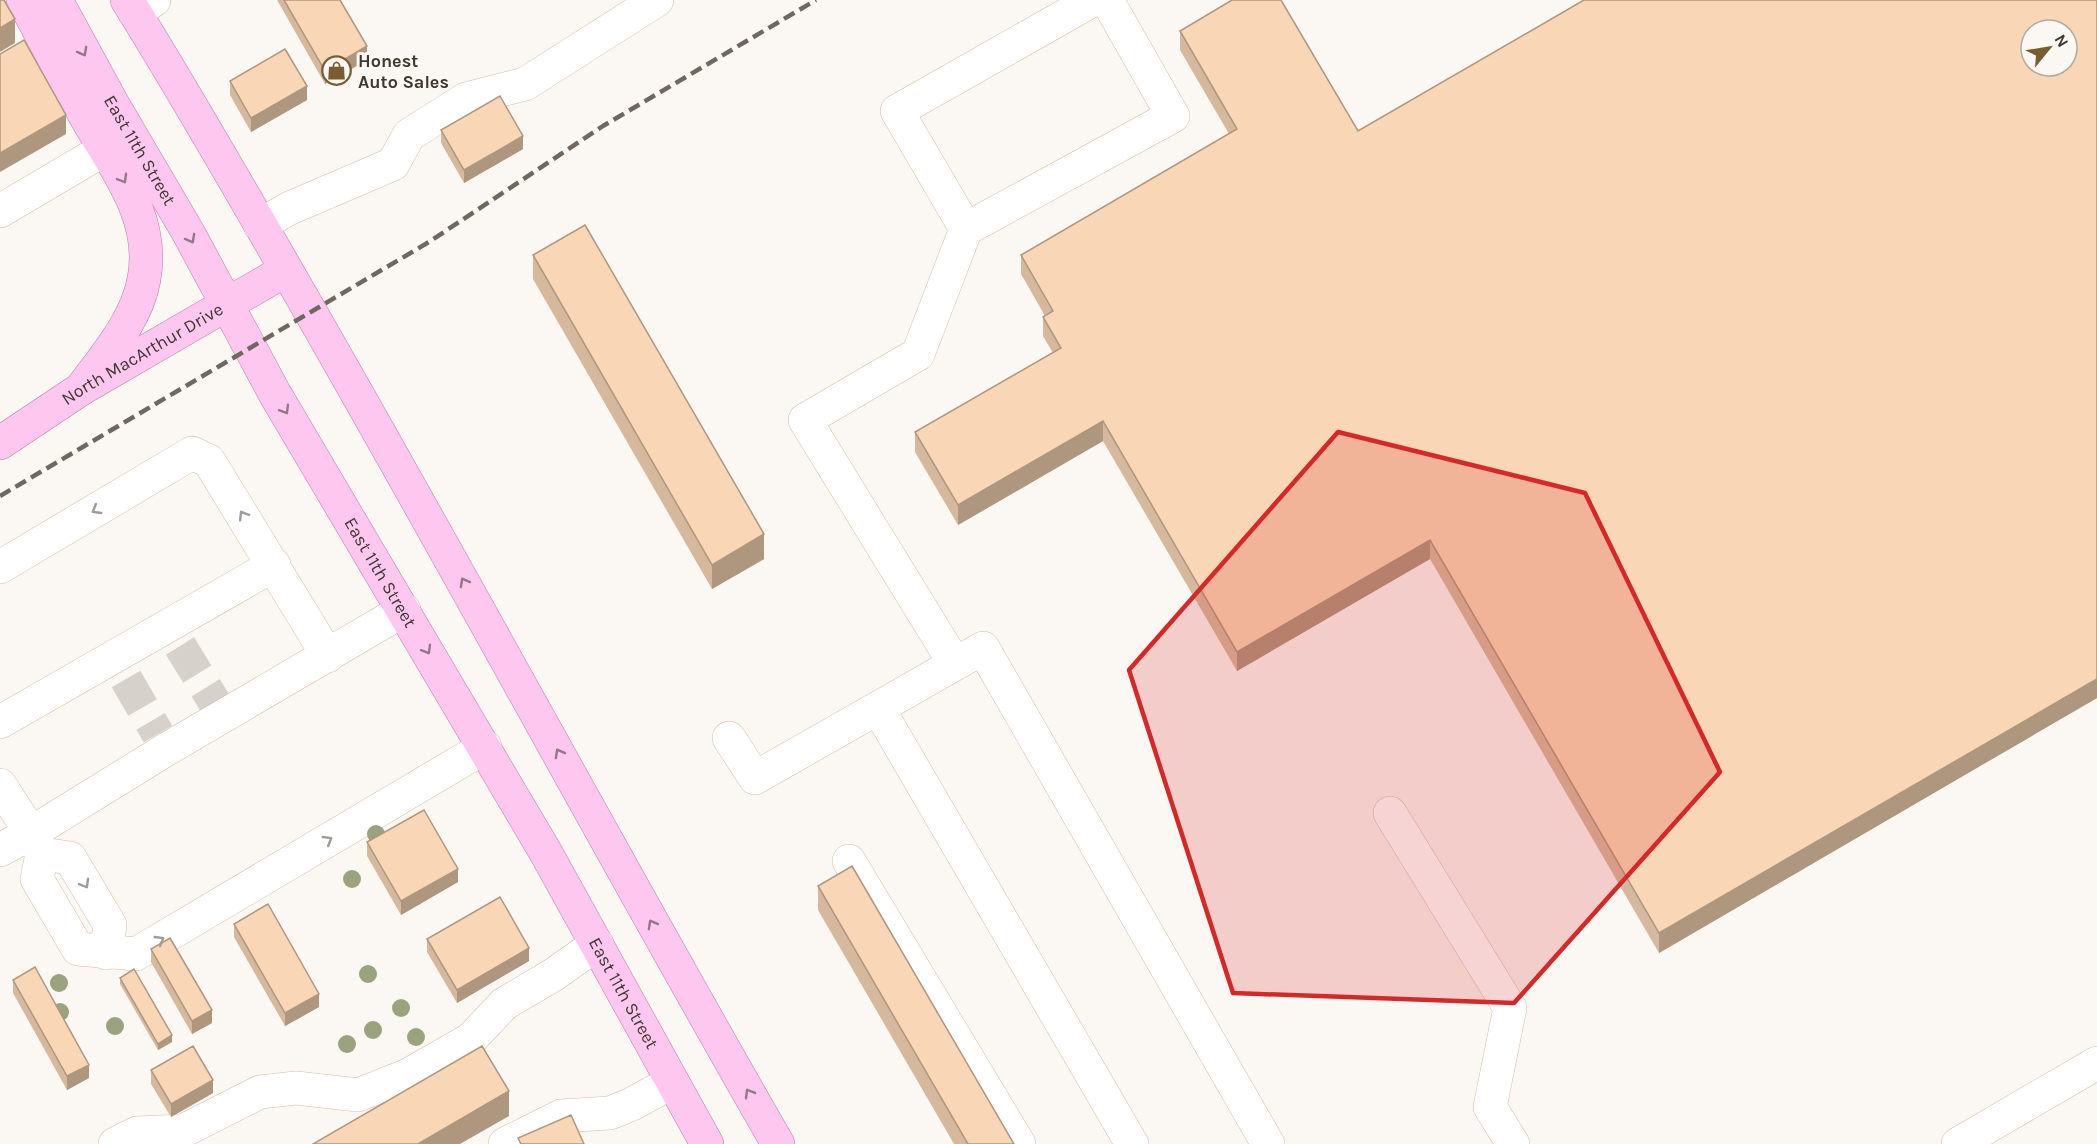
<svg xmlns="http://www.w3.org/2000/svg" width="2097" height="1144" font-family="Karla,sans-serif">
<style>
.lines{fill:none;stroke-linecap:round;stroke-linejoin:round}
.minor-tunnel{stroke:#d6d1cb;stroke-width:33;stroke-dasharray:33 16;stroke-linecap:butt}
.minor-casing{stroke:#d3bda7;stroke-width:34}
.major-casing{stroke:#ba7da5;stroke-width:34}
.minor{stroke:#fff;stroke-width:33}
.major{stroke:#fdc7ef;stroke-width:33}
.rail{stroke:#6f6760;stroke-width:4.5;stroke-dasharray:12 6;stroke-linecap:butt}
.tree{fill:#9ba27e}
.wall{fill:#d6b99d}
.shaded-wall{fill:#ae967f}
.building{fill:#f9d7b6;stroke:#ae967f;stroke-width:1.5;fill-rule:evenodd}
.oneway{stroke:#957885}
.oneway2{stroke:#a09b97}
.marked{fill:#d62828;fill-opacity:0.2;stroke:#d62828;stroke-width:4.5;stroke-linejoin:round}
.labels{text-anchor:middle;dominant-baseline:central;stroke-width:6;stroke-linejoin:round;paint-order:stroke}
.poi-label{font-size:18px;font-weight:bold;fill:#40372f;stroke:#fbf7f2;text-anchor:start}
.street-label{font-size:18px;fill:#40372f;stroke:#fbf7f2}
</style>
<rect width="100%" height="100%" fill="#fbf7f2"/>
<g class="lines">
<path class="minor-tunnel" d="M180,646l35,57
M126,679l32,55"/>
<defs>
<path id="minor" d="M135,13l19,-13
M0,211l105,-62
M260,225l30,-17 103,-44 16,-29 57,-36 59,-15 132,-84
M966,229l207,-113 -66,-116
M0,567l192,-114 17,8 119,195
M955,664l-150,-244 113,-66 48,-125 -69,-118 196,-111
M878,708l254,436
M0,722l274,-157
M729,738l26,40 228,-130 285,496
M0,785l31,48 136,-84 237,-139
M1390,813l120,195 -20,99 23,37
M0,850l31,-17 11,21 -5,25 41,70 58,5 349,-207
M42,854l28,4 40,67 -4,28
M849,861l170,283
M115,1144l22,-11 46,-2 77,-39 36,-4 62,7 50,-20 63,-36 33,-35 49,-29 44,-31
M505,1144l56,-28 49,-3 22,-9 40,-22
M1958,1144l139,-81"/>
<g id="major">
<path d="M23,0c20,38 39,75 60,112 29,53 73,103 61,167 -7,41 -39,77 -63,110"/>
<path id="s1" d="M56,0l55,101 78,133 86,160 271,459 161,291"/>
<path d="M127,0c58,93 113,189 168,285 164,284 319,574 483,859"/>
<path id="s2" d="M0,443l81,-54 205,-119"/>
</g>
</defs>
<use href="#minor" class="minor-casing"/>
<use href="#major" class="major-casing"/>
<use href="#minor" class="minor"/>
<use href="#major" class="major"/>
<path class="rail" d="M0,496l429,-254 174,-116 213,-126"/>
</g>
<g class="tree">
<circle cx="376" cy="834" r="9"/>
<circle cx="352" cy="879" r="9"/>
<circle cx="368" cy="974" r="9"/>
<circle cx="59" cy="983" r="9"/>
<circle cx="401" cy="1008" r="9"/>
<circle cx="60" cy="1012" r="9"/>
<circle cx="115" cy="1026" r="9"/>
<circle cx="373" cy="1030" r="9"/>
<circle cx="416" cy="1037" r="9"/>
<circle cx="347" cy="1044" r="9"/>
</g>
<path class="wall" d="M277,0h63l27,60 -42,24z
M2097,0v698l-438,255 -229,-394 -193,112 -134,-230 -145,84 -43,-73v-20l138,-79 -10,-17v-19l2,-1 -24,-42v-19l208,-121 -49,-84v-19l178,100z
M230,81l77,19 -56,32 -21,-37z
M441,130l82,19 -59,34 -23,-40z
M533,255l231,304 -52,30 -179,-310z
M367,842l91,40 -57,33 -34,-59z
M818,886l196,258h-60l-136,-234z
M234,924l85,83 -34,19 -51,-89z
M427,939l102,22 -72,42 -30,-51z
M151,949l61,74 -20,11 -41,-72z
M120,978l52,64 -14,8 -38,-66z
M13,980l76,98 -22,12 -54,-97z
M151,1070l62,23 -42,24 -20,-33z"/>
<path class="shaded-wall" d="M15,19v24l-15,9v-24z
M367,46v14l-42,24v-13z
M307,86v14l-56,32v-14z
M66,115v19l-66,38v-19z
M523,136v13l-59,34v-13z
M1103,421v20l-145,84v-20z
M764,534v25l-52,30v-24z
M1430,540v19l-193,112v-19z
M2097,679v19l-438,255v-20z
M458,869v13l-57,33v-14z
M529,948v13l-72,42v-13z
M319,994v13l-34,19v-13z
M212,1010v13l-20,11v-13z
M172,1035v7l-14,8v-6z
M89,1065v13l-22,12v-14z
M213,1080v13l-42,24v-13z
M509,1091v25l-49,28h-42z"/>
<path class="building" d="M0,0h4l11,19 -15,9z
M284,0h56l27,46 -42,25z
M1232,0h49l77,131 226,-131h513v679l-438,254 -229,-393 -193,112 -134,-231 -145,84 -43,-73 146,-84 -18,-31 10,-6 -32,-56 216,-126 -57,-98zM2031,30h36v36h-36z
M24,40l42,75 -66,38v-99z
M285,49l22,37 -56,32 -21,-37z
M500,96l23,40 -59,34 -23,-40z
M585,225l179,309 -52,31 -179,-310z
M424,810l34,59 -57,32 -34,-59z
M852,866l162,278h-46l-150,-258z
M500,897l29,51 -72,42 -30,-51z
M268,904l51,90 -34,19 -51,-89z
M170,938l42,72 -20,11 -41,-72z
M35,967l54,98 -22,11 -54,-96z
M134,969l38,66 -14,9 -38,-66z
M193,1046l20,34 -42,24 -20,-34z
M482,1046l27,45 -91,53h-105z
M571,1115l13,29h-63l-3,-6z"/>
<defs><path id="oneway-chevron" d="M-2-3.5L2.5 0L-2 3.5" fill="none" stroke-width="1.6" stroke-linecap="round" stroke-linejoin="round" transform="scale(1.5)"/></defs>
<g class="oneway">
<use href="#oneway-chevron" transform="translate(83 52) rotate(61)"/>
<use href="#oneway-chevron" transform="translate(123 179) rotate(60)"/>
<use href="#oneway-chevron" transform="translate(191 239) rotate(61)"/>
<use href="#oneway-chevron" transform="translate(285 410) rotate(59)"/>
<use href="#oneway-chevron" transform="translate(464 582) rotate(-119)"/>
<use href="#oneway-chevron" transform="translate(427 650) rotate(59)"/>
<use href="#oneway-chevron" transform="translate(559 753) rotate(-119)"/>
<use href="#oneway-chevron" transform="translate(652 924) rotate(-119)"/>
<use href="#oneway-chevron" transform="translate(749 1093) rotate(-120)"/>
</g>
<g class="oneway2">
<use href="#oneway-chevron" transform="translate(96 510) rotate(149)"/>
<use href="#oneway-chevron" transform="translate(243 515) rotate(-122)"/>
<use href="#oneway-chevron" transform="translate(328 840) rotate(-31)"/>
<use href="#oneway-chevron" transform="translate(85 884) rotate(60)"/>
<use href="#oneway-chevron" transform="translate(160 940) rotate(-31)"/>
</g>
<path class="marked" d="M1338,432l247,61 135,279 -206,231 -281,-10 -104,-323z"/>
<defs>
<symbol id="shop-ring" viewBox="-11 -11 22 22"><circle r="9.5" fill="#fbf7f2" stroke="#795d30" stroke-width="1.5"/><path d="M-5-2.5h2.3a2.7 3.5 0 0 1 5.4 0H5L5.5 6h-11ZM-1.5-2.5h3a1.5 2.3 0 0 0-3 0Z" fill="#795d30"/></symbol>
</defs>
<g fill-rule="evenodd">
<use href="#shop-ring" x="320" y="54" width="33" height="33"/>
</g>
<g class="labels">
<g class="poi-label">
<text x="358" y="61">Honest<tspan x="358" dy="21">Auto Sales</tspan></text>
</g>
<g class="street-label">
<text stroke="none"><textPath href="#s1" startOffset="172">East 11th Street</textPath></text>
<text stroke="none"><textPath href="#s2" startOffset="168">North MacArthur Drive</textPath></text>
<text stroke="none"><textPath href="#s1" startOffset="658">East 11th Street</textPath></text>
<text stroke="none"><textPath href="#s1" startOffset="1144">East 11th Street</textPath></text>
</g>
</g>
<g transform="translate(2049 48) rotate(60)"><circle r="28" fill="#fbf7f2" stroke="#b0aaa4" stroke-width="1.5"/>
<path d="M0-4.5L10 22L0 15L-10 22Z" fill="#795d30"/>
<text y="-9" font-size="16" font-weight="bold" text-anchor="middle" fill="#40372f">N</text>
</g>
</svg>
